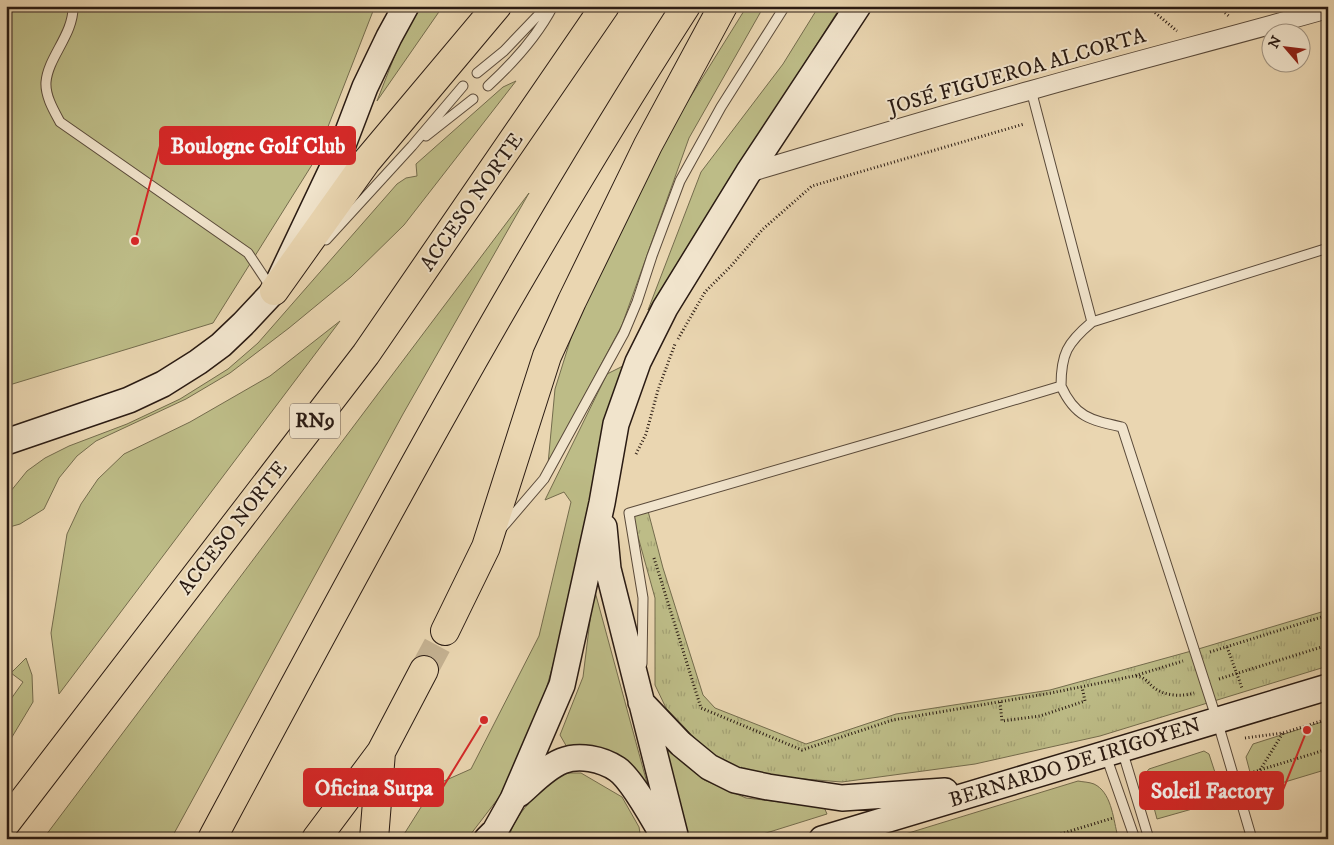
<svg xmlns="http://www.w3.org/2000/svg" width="1334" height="845" font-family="'IM FELL DW Pica',serif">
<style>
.grass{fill:#bdbc87;stroke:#746c4d}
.park{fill:url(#park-tufts);stroke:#746c4d}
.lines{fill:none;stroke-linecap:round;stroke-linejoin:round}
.highway-tunnel{stroke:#c4b191;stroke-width:28;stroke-dasharray:28 14;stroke-linecap:butt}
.lane-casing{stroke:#5a4a3a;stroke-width:11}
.street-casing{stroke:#5a4a3a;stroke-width:20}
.secondary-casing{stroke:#2a1b13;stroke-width:28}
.highway-casing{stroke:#2a1b13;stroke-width:30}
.path{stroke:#2a1b13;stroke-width:3;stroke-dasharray:1 2.5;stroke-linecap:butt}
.lane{stroke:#f1e4cc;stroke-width:9}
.street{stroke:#f1e4cc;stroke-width:18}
.secondary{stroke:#f1e4cc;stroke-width:25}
.highway{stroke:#ead6b1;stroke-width:28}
.labels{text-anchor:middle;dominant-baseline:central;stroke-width:4;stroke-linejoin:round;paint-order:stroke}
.shield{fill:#f1e4cc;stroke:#66574a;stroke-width:1}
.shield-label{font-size:20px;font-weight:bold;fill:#2a1b13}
.street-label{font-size:21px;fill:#2a1b13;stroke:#f1e4cc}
.leader{fill:none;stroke:#d62828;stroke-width:2}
.callout-dot{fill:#d62828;stroke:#f1e4cc;stroke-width:2}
.callout{fill:#d62828;stroke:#d62828;stroke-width:2}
.callout-label{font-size:22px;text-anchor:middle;font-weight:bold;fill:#fff}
</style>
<defs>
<pattern id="park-tufts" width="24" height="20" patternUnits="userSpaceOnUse" patternTransform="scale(1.25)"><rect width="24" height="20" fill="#bdbc87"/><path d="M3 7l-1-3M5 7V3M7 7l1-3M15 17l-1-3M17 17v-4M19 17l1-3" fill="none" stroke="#a3a174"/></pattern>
</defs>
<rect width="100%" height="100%" fill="#ead6b1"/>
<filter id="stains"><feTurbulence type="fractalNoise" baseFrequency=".004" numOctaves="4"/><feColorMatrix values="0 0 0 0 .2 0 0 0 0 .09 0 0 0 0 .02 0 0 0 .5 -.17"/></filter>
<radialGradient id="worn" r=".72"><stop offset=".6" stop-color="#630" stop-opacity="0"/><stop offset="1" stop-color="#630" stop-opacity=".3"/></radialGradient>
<path class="grass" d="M6,6h369l-60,154 -102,163 -207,63z
M417,6h26l-66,95 20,-51z
M747,6h17l-75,132 -67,187 -74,139 7,-75 26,-83 92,-181z
M819,6h22l-193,304 53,-138 82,-108z
M516,81l-112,144 -53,52 -62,51 -59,45 -44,26 -90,42 -19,15 -18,22 -15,31 -24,15 -14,4v-31l21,-26 18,-13 24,-12 58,-22 53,-25 48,-30 30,-26 139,-159 9,-6 11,-2 -1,-12 87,-77z
M529,193l-126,221 -232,425h-128z
M340,321l-281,373 -8,-61 16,-99 14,-30 17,-25 26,-25 66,-32 80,-46z
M623,366l-27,100 -28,146 -27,95 -41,89 -33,43h-66l34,-54 36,-16 68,-133 32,-134 -7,-10 -19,8 62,-126z
M594,588l56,206 -82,-45 -8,-14 23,-58z
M26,658l6,17 1,27 -27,45v-41l17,-24 -12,-9z
M1328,720v49l-73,22 -9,-34 7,-13z
M662,745l42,35 42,18 78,9 3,7 -80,25h-62z
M1204,751l5,3 15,46 -67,19 -12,-45 4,-5z
M560,773h21l41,24 17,30 2,12h-132c2,-22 34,-52 51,-66z
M1078,781c5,1 11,1 16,3 17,8 19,33 23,49l-20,6h-208z"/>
<path class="park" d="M648,511l15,57 40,127 12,13 91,36 90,-30 154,-24 145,-40 133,-40v56l-228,70 -125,28 -133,18 -77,-6 -31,-9 -25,-14 -43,-45 -11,-23v-87l-23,-83z"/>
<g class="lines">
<path class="highway-tunnel" d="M424,670l21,-39"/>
<defs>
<path id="lane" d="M73,6c1,28 -25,51 -27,76 -1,14 8,29 14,40l188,131 24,36
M477,73l27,-22 43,-45
M488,86c25,-23 49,-49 65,-80
M1031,90l61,232c-25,21 -31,32 -31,64
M426,136l47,-37
M326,240l86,-94 51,-60
M1092,322l236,-74
M502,528l42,-49 80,-146 13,-31 15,-46 28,-75 41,-74 64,-101
M642,664l1,-66 -14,-85 275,-80 157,-47c14,31 29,34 61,41l95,293 35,119
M1122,750l27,89
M1106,756l29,83"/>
<path id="street" d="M748,173c95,-28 189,-57 284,-83 98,-28 197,-53 296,-81"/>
<path id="secondary" d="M6,442l123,-42 34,-16 35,-22 23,-17 22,-21 31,-33 67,-141 24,-63 24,-50 17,-31
M604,527l4,42 68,270
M641,702l40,42 28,23 26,13 33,7 74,11 103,-7
M519,794c13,-11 26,-26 43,-33 17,-7 40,-2 55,8 14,9 39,54 48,70
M487,839l8,-8 18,-32 49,-114 40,-182 14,-79 22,-62 27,-54 83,-135 110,-167
M822,839l506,-152"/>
<path id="highway" d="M274,291l92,-129 131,-156
M445,631l41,-84 61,-191 25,-55 76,-156 75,-139
M6,823l360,-469 239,-348
M212,839c151,-282 301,-564 474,-833
M316,839l65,-87 43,-82
M374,839l7,-87"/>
</defs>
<use href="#lane" class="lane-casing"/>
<use href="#street" class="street-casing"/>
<use href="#secondary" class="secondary-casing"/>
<use href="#highway" class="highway-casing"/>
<path class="path" d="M1147,6l30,25
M1217,6l13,11
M678,339l27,-47 26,-26 32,-37 49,-43 212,-62
M636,454l10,-20 12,-44 17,-46
M654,558l47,150 101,42 91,-30 158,-27 83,-17 49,-15
M1227,647l15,41
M1210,652l118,-37
M1136,676c9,1 11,6 17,11 11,9 29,10 41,6
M1219,679l109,-34
M1000,702l2,19 38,-5 45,-15 -3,-14
M1245,738l38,-5 45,-14
M1260,770l23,-37
M1247,774l81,-25
M1154,804l66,-22
M1044,839l69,-21"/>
<use href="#lane" class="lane"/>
<use href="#street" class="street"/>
<use href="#secondary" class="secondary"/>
<use href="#highway" class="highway"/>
</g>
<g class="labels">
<rect class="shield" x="290" y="403.5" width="50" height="35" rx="4"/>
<g class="shield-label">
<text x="315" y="421">RN9</text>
</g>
<g class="street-label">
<text transform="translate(1017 72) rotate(-16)">JOSÉ FIGUEROA ALCORTA</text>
<text transform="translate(472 202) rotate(-55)">ACCESO NORTE</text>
<text transform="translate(233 528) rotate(-52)">ACCESO NORTE</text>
<text transform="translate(1075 763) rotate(-17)">BERNARDO DE IRIGOYEN</text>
</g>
</g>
<path class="leader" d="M135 241L160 146M484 720L443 787M1307 730L1283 790"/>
<g class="callout-dot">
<circle cx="135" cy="241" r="5"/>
<circle cx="484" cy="720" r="5"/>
<circle cx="1307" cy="730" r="5"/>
</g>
<g class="callout">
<rect x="160" y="127" width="195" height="37" rx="5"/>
<rect x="304" y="769" width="139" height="37" rx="5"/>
<rect x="1140" y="772" width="143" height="37" rx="5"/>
</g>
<g class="callout-label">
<text x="258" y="153">Boulogne Golf Club</text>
<text x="374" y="795">Oficina Sutpa</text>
<text x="1212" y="798">Soleil Factory</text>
</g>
<rect width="1334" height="845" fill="none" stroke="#ead6b1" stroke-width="25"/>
<rect x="8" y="8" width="1319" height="830" fill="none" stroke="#2a1b13" stroke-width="2.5"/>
<rect x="12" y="12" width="1309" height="820" fill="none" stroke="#2a1b13"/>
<g transform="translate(1286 48) rotate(298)"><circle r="24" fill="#f1e4cc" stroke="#a19482"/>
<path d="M0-4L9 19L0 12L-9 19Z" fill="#8f2418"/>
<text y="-8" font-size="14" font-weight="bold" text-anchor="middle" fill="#2a1b13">N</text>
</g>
<rect width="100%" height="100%" filter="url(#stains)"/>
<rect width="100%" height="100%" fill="url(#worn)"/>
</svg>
